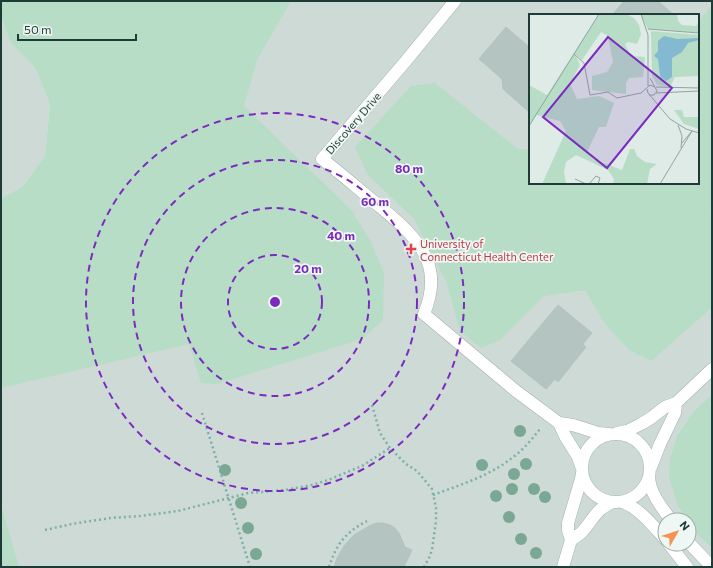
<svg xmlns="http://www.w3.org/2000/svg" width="713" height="568" font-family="Commissioner,sans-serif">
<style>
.built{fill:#cddad6;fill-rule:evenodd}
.green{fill:#b7ddc7}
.building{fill:#b4c5c1;stroke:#b1c4bf}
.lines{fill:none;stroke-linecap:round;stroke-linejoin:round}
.minor-casing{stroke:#a2b3af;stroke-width:13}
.path{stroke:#7eafa8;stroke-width:2.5;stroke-dasharray:2 3;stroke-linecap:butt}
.minor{stroke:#fff;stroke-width:12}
.tree{fill:#7ba894}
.ring{fill:none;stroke:#7b2cbf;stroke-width:2;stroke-dasharray:7 5}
.health-dot{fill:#e0444e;stroke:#eff7f4;stroke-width:1.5}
.labels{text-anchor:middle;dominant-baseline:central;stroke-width:3.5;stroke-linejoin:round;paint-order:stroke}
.street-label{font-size:11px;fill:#1f3b38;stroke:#eff7f4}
.health-label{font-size:11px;fill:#be3a42;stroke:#eff7f4;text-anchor:start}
.inset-road{fill:none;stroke:#92a5a1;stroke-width:1}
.view{fill:#7b2cbf;fill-opacity:0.15;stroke:#7b2cbf;stroke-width:2}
.inset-edge{fill:none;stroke:#1f3b38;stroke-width:2}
.centre{fill:#7b2cbf;stroke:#eff7f4;stroke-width:2}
.ring-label{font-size:12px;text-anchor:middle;font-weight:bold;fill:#7b2cbf;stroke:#eff7f4;stroke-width:3.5;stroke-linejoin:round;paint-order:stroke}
</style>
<rect width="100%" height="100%" fill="#dfebe7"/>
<path class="built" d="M48,1h664v566h-710l-1,-5v-215l127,-32zM530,15h168v168h-168zM665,520h24v24h-24z
M1,16l9,26 25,26 15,36 -5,52 -23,31 -21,11z"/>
<path class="green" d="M1,1h290l-34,59 -13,46 108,105 19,31 13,31 -1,47 -21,19 -145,45 -16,-1 -12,-39 -188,44v-190l21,-11 23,-31 5,-52 -15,-36 -25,-26 -9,-26z
M712,5v202l-2,4 2,3v95l-3,1 -58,51 -22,-11 -24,-26 -20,-34 -41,6 -44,44 -19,8 -21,-17 -14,-50 -32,-62 -46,-44 -13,-28 56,-61 24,-3 83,66 12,1v33h168v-161z
M712,395v153c-6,-6 -22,-20 -23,-28h-2l-9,-14 -9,-29 1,-19 7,-22 18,-26z
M1,504l18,63h-18z"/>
<path class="building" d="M624,1h34l16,14h-62z
M506,27l22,19 2,13v54l-27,-24 -1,-10 -23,-20z
M558,305l34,28 -9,11 3,3 -28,35 -3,-3 -9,10 -35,-28z
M377,523h6l7,2 5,3 4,5 6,14 7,3 -8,17h-70l3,-9 7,-12 10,-11 15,-9z"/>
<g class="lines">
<defs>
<path id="minor" d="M455,1l-50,61 -83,97c17,13 33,27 50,41 20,17 45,35 55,60 7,17 4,37 -3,54l92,77 43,32 6,13 13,21 3,9
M559,423l14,2 25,8 11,1
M617,433l10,-2 14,-7 10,-6 14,-11 11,-4 36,-34
M582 468a34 34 0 1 1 68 0a34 34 0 1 1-68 0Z
M651,467l9,-23 15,-31 1,-10
M649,476c0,16 13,32 22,44
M621,502c17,4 33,25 44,37
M571,540c4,-3 8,-5 11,-8 10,-11 16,-26 32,-30
M689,543l23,24
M669,544l18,23
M563,567l8,-27 -3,-10v-7l13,-44 1,-6"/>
</defs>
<use href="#minor" class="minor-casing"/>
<path class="path" d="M372,405l8,28 10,15 16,16 11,7 15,18 4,19v13l-4,29 -3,8 -5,9
M202,413l48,154
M433,495c27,-10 56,-19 79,-37 11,-8 20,-19 28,-29
M45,530l27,-6 38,-6 30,-2 38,-5 70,-18 37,-3 27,-5 16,-5 34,-14 28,-18
M329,567c8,-24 16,-34 38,-46"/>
<use href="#minor" class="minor"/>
</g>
<g class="tree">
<circle cx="520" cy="431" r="6"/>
<circle cx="526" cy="464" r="6"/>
<circle cx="482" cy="465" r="6"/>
<circle cx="225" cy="470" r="6"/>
<circle cx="514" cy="474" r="6"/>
<circle cx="512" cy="489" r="6"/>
<circle cx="534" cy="489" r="6"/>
<circle cx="496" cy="496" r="6"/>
<circle cx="545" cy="497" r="6"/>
<circle cx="241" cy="503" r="6"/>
<circle cx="509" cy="517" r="6"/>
<circle cx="248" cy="528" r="6"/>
<circle cx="521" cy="539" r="6"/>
<circle cx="536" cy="553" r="6"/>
<circle cx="256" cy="554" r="6"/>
</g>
<g class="ring">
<circle cx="275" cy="302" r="47"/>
<circle cx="275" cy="302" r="94"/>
<circle cx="275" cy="302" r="142"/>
<circle cx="275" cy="302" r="189"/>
</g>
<path class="health-dot" d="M409 243h4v4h4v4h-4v4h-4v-4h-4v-4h4z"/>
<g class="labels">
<g class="street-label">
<text transform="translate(353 123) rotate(-49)">Discovery Drive</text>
</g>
<g class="health-label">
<text x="420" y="243">University of<tspan x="420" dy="13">Connecticut Health Center</tspan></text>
</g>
</g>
<g transform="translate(529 14)">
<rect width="170" height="170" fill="#dfebe7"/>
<path d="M70,0h27l8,4 5,7 2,9 -4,10 -9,-2 -3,2 6,12 14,1 -2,20 -14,1 -3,5v11l-34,-4v-14l15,-4 6,-10 -5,-26 -7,-4 -19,28 -7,-6 5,11 -10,19 7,15 22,-3 15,7 -8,24h-7l-12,25 6,7 29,11 8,-21h4l3,7 8,6 12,2 -7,5 -3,15h-34l1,-5 -6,-9 -32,-15 -10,7 -2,9 2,13h-24l24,-53 -6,-10 -24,-6 -7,11v-41l18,10zM111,0h37l1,7 4,4 14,1 3,-4v11l-51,-4zM122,17l48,4v41l-24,1 -5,10 -13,-2 -5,-9zM145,96h8l2,7h15v12l-15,-5z" fill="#b7ddc7"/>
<path d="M135,22l13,3 22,-1v2l-11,3 -6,9 -10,6v19l-6,4 -6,-5 -2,-17 -4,-3 4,-5v-10z" fill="#84b9d2"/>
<path class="inset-road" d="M112,0l7,21v51M119,15l51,4M45,40l10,9 6,32 18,-3 9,6 24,-5 9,-8 5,2M127,73l43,1M118,75l1,4 22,26 16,10 13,4M127,79l43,-2M120,81h5l3,-4 -7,-13M149,111l4,11 -1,12M0,112l70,-112M153,129l10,-12M46,165l11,5M60,170l7,-8 4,2 -2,6M131,170l32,-53"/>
<path class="view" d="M79,23l64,51 -65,80 -64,-51z"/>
<rect width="170" height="170" class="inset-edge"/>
</g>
<circle cx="275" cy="302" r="6" class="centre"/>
<g class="ring-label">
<text x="409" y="173">80 m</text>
<text x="375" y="206">60 m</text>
<text x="341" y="240">40 m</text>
<text x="308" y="273">20 m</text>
</g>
<rect width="713" height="568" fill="none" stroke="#1f3b38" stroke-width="4"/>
<g transform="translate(677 532) rotate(51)"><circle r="19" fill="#eff7f4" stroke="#9caca9"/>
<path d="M0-3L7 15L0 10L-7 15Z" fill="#f59452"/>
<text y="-6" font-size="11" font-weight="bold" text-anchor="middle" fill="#1f3b38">N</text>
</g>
<path d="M18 34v6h118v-6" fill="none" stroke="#1f3b38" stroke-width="2"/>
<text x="24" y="34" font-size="12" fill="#1f3b38" stroke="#eff7f4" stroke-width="3" paint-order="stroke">50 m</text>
</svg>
